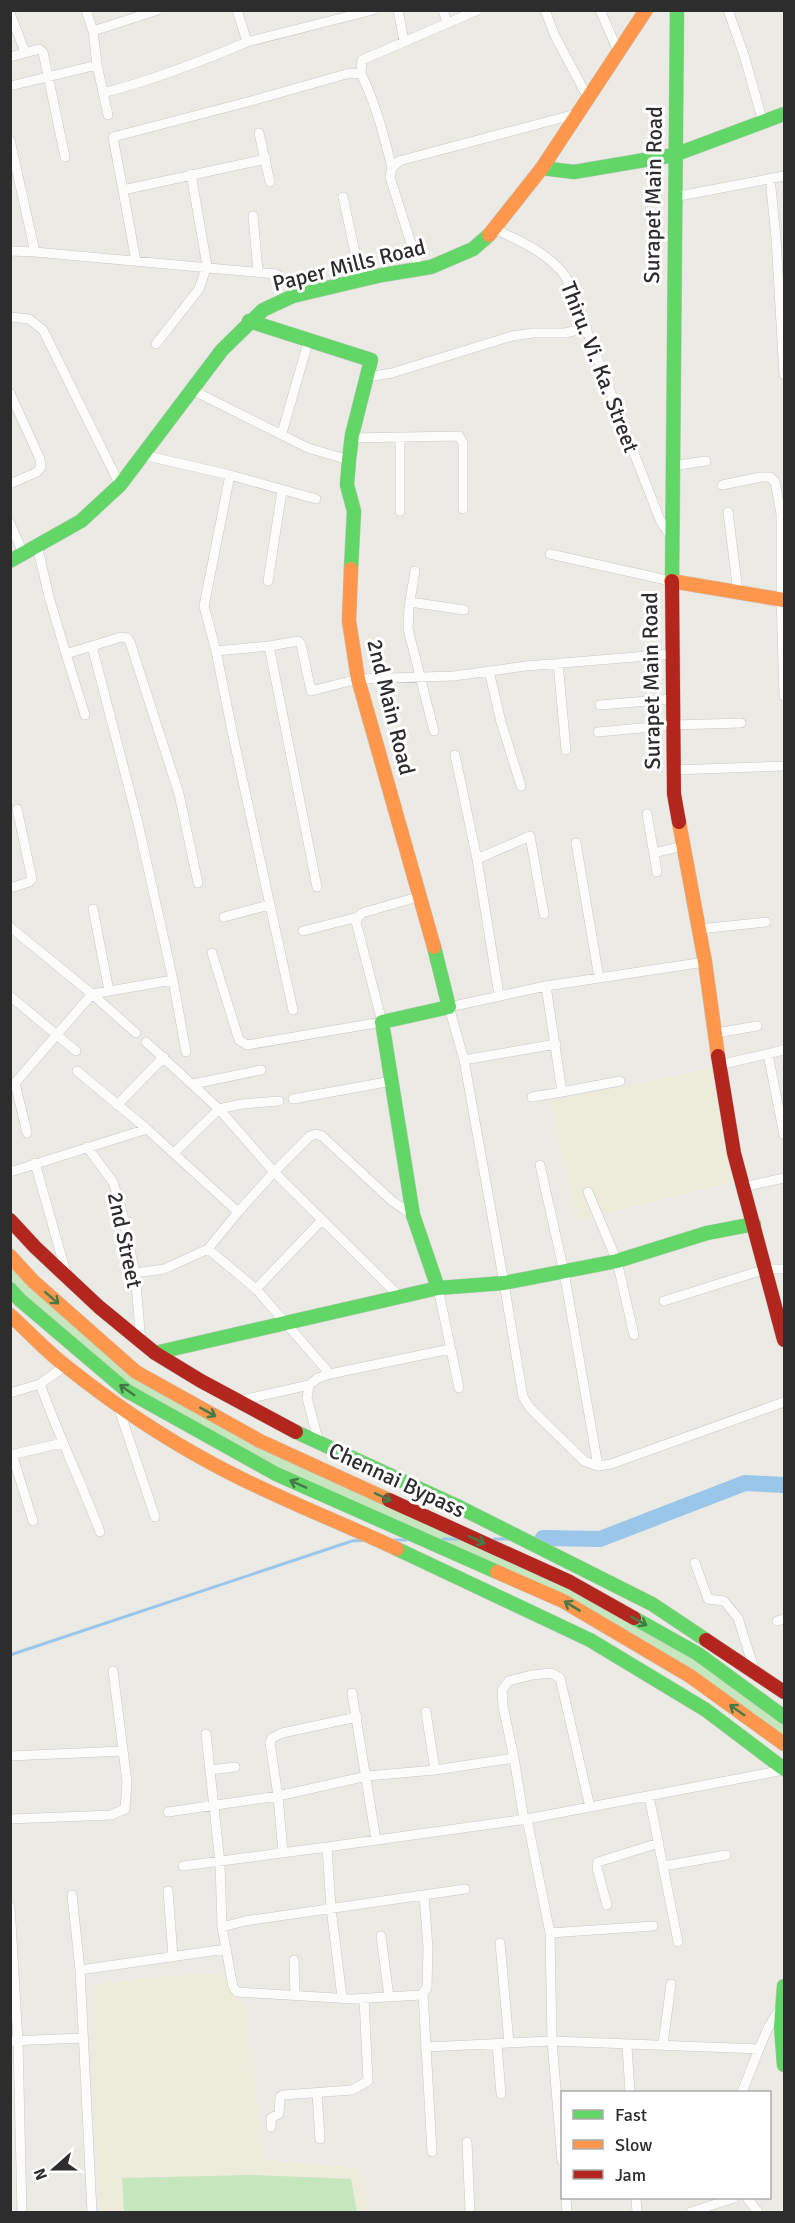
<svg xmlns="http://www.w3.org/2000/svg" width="795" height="2223" font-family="Signika,sans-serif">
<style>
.education{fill:#edebda}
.green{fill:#c6e6be}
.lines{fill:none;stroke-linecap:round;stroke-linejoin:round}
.stream{stroke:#9ac6ea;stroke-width:3}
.river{stroke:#9ac6ea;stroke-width:16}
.street-casing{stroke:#c9c8c8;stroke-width:10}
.fast-casing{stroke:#c9c8c8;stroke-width:15}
.slow-casing{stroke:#c9c8c8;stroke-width:15}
.jam-casing{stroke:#c9c8c8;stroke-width:15}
.street{stroke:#fcfcfb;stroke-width:9}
.fast{stroke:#63d668;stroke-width:14}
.slow{stroke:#ff974d;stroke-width:14}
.jam{stroke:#b3261e;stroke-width:14}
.oneway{stroke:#457948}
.labels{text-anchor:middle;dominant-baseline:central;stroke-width:6;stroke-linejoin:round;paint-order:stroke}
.street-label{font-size:22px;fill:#2d2d2d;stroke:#fff}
</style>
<rect width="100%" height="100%" fill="#ebeae4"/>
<path class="education" d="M712,1068l13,84 8,30 -157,38 -26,-118 13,-4z
M221,1973l26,35 16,151 98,10 8,43h-269l-9,-190 1,-37 52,-7z"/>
<path class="green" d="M10,1263l122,111 409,200 148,81 95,66v14l-106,-70 -402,-196 -145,-79 -107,-95 -13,-15z
M252,2175l99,4 6,33h-233l-2,-34z"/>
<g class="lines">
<path class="stream" d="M533,1538h10
M443,1539h17
M494,1539h17
M392,1540h14
M10,1655l342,-114 15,-1"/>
<path class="river" d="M543,1538l57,1 145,-56 39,2"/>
<defs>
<path id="street" d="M86,10l7,21
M237,10l10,32 126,-32
M398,10l6,31
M443,10l4,13
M545,10l10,26 33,62
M600,10l18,41
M728,10l16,45 19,67
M10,13l15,39
M10,57l29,-8 4,3 22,105
M97,65l-4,-34 65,-21
M361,74l1,-14 116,-50
M10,86l87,-21 11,50
M103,93c50,-13 97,-31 144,-51
M259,133l11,49
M10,140l25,112 -25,-1
M770,178l6,60 8,137
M123,190l143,-31
M343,197l18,83
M674,197l110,-21
M253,216l5,55
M495,229c27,13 52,23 71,48l94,243 11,17
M35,252l241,22 13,10 4,12
M136,261l-23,-124 138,-36 99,-28 11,1c15,30 23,62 31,94
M419,269l-29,-92 2,-9 7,-7 177,-47
M10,317l19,2 14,11 77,155
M156,344l43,-55 8,-23 -16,-92
M367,377l25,-4 120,-37 21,-3h32l22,-5
M192,390l116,58 41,12
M10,393l30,66 1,8 -4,5 -27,12
M282,433l27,-94
M351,438l108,-2 4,7v66
M143,455l87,20 86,24
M672,466l34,-5
M230,475l-26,131 12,45 17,85 60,274
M722,485l39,-8h9l5,5 6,32v85l3,97
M400,511v-74
M728,512l10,80
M10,523l13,30
M37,545l12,52 17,57
M550,554l121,27
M415,571l-6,36 -1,22 26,102
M268,581l14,-90
M410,602l54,8
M92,646l29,-9 6,1 3,4 49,152 19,89
M269,646l29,-5 3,3 10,47 47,-12 96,-3 72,-10 146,-12
M216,651l53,-5 48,241
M558,663l8,87
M489,671l12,51 20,64
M600,705l72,-6
M598,732l75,-7 68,-2
M455,755l22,104 22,136
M673,770l111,-4
M647,814l10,58
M576,843l23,135
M654,853l29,-7
M477,859l53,-23 14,78
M10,888l19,-6 3,-3 -15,-70
M93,909l16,82
M224,917l45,-12
M10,927l82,67 81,-14 -35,-157 -46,-177 -26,8 19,61
M699,929l67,-7
M303,931l55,-14
M212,953l27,87 8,5 135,-23 -26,-100 2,-5 4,-4 59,-17
M705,962l-159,24 -97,21 15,53 40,223 19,114 7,11 54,53 14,5 13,-2 173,-62
M173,980l13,72
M10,996l66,55
M716,1033l41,-7
M146,1042l73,67 55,63 -36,40
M768,1054l16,81
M464,1060l92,-16
M719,1065l65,-15
M77,1071l70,58
M193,1084l68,-14
M562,1092l58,-11
M532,1097l30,-5 -16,-106
M293,1099l99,-18
M117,1105l47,-48
M27,1133l-12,-50 77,-89 44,39
M87,1147l26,35 8,25 14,66 6,69
M174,1153l45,-44 23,-5 37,-3
M35,1163l32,113
M540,1165l24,107 34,194
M10,1172l137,-43 91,83 -30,37 -44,20 -29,4
M743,1187l41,-9
M588,1192l29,69 17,74
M208,1249l48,40 74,85
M438,1288l21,100
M256,1289l66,-69
M399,1296l-125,-124 36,-36 6,-2 6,2 70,65 21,14
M664,1301l102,-32h18
M40,1384c18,50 41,98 60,148
M10,1393l30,-9 25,-18
M238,1401l71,-16
M118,1406l37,111
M319,1443l-12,-45 2,-13 9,-7 12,-4 120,-25
M12,1454l21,67
M10,1455l52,-12
M695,1563l13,36 16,2 14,17 17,54
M777,1621l7,-2
M352,1693l24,147
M426,1712l9,58
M206,1734l14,129 2,64 11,60 4,5 116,7 68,-4 6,-7 1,-40 -4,-53
M10,1756l113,-5
M514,1758l-11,-52 -1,-16 7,-9 23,-6 19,-2 9,5 30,129
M210,1770l25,-3
M649,1796l29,146
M168,1812l110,-16 89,-20 68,-6 79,-12 10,62
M10,1819l101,-4 14,-6 2,-27 -14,-111
M527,1819l257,-49
M327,1847l200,-28 23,114 2,108 10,120
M283,1853l-5,-57 -8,-53 2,-5 10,-5 75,-16
M183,1866l144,-19 4,61 11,89
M664,1866l62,-11
M168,1891l5,65
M72,1895l8,75 12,242
M607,1905l-10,-37 1,-6 61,-19
M10,1906l8,135 4,171
M222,1927l23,-6 220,-32
M550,1933l103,-7
M381,1936l8,61
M500,1943l9,100
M294,1960l1,35
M80,1970l146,-21
M423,1993l9,159
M10,2041l73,-3
M497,2044l4,50
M663,2044l8,-60
M627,2046l3,46
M425,2047l127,-6 207,8 -17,43
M759,2049l9,-21 12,-19
M317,2093l3,46
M271,2127v-9l8,-4 1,-17 3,-2 69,-5 16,-9 -4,-82
M467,2142l3,70
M566,2198l1,14
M636,2198l1,14
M747,2198l11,14
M691,2212l43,-14"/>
<path id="fast" d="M542,168l32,4 100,-17 110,-41
M249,321l122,39 -19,75 -3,25 -2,25 7,26 -3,58
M10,561l71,-40 39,-36 102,-135 41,-40 30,-14 89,-21 49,-8 42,-18 16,-14
M672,581l5,-571
M434,947l15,60 -67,15 31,193 25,73
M10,1289l10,11 107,91 149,83 221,98
M155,1353l283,-65 66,-5 113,-22 90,-28 47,-9
M296,1432l159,73 197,99 54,36
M397,1549l193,91 116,70 78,59
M634,1618l64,36 86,63
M784,1986l-3,40 3,39"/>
<path id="slow" d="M489,235l53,-67 104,-158
M351,569l-2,52 9,58 76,268
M671,581l113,19
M679,822l26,140 13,94
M10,1256l23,25 103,91 124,69 129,59
M10,1315c19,17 37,37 57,52 45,36 94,69 144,96 60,33 125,57 186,86
M497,1572l66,29 127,75 94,68"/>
<path id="jam" d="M672,581l2,213 5,28
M718,1056l16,97 50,187
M10,1220l25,27 64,60 56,46 46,28 95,51
M389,1500l181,82 64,36
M706,1640l78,52"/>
</defs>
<use href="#street" class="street-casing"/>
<use href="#fast" class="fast-casing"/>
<use href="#slow" class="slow-casing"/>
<use href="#jam" class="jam-casing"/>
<use href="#street" class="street"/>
<use href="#fast" class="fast"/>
<use href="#slow" class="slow"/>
<use href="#jam" class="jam"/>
</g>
<defs><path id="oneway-shaft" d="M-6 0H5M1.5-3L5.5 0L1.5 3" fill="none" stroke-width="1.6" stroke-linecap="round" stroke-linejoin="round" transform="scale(1.5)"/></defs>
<g class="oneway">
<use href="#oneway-shaft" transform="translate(52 1298) rotate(41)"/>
<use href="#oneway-shaft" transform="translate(127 1390) rotate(-145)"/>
<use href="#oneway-shaft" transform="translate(208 1412) rotate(29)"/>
<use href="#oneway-shaft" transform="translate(298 1484) rotate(-156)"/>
<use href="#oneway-shaft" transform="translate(383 1497) rotate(25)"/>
<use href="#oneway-shaft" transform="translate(477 1540) rotate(25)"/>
<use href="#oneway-shaft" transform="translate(572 1606) rotate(-149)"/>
<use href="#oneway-shaft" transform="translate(639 1621) rotate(29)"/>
<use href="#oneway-shaft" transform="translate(737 1710) rotate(-145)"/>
</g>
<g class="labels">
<g class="street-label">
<text transform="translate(653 195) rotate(-89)">Surapet Main Road</text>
<text transform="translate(349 265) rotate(-14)">Paper Mills Road</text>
<text transform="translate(600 367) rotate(69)">Thiru. Vi. Ka. Street</text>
<text transform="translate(651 681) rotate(-91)">Surapet Main Road</text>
<text transform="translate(391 707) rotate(76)">2nd Main Road</text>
<text transform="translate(125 1240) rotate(78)">2nd Street</text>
<text transform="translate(397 1480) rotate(25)">Chennai Bypass</text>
</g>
</g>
<rect width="795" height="2223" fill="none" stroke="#2d2d2d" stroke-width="24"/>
<rect x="561" y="2091" width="210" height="108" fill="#ffffff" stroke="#ababab" stroke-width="1.5"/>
<rect x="573" y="2110" width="30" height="9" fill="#63d668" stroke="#ababab" stroke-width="1.5"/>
<text x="615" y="2121" font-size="18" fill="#2d2d2d">Fast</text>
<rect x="573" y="2140" width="30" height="9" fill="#ff974d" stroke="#ababab" stroke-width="1.5"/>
<text x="615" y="2151" font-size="18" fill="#2d2d2d">Slow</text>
<rect x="573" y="2170" width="30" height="9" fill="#b3261e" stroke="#ababab" stroke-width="1.5"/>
<text x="615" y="2181" font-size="18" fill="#2d2d2d">Jam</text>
<g transform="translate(54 2169) rotate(249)" stroke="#ffffff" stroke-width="4.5" paint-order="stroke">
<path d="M0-4.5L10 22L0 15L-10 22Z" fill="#2d2d2d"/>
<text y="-9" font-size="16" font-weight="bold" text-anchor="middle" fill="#2d2d2d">N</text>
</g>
</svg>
